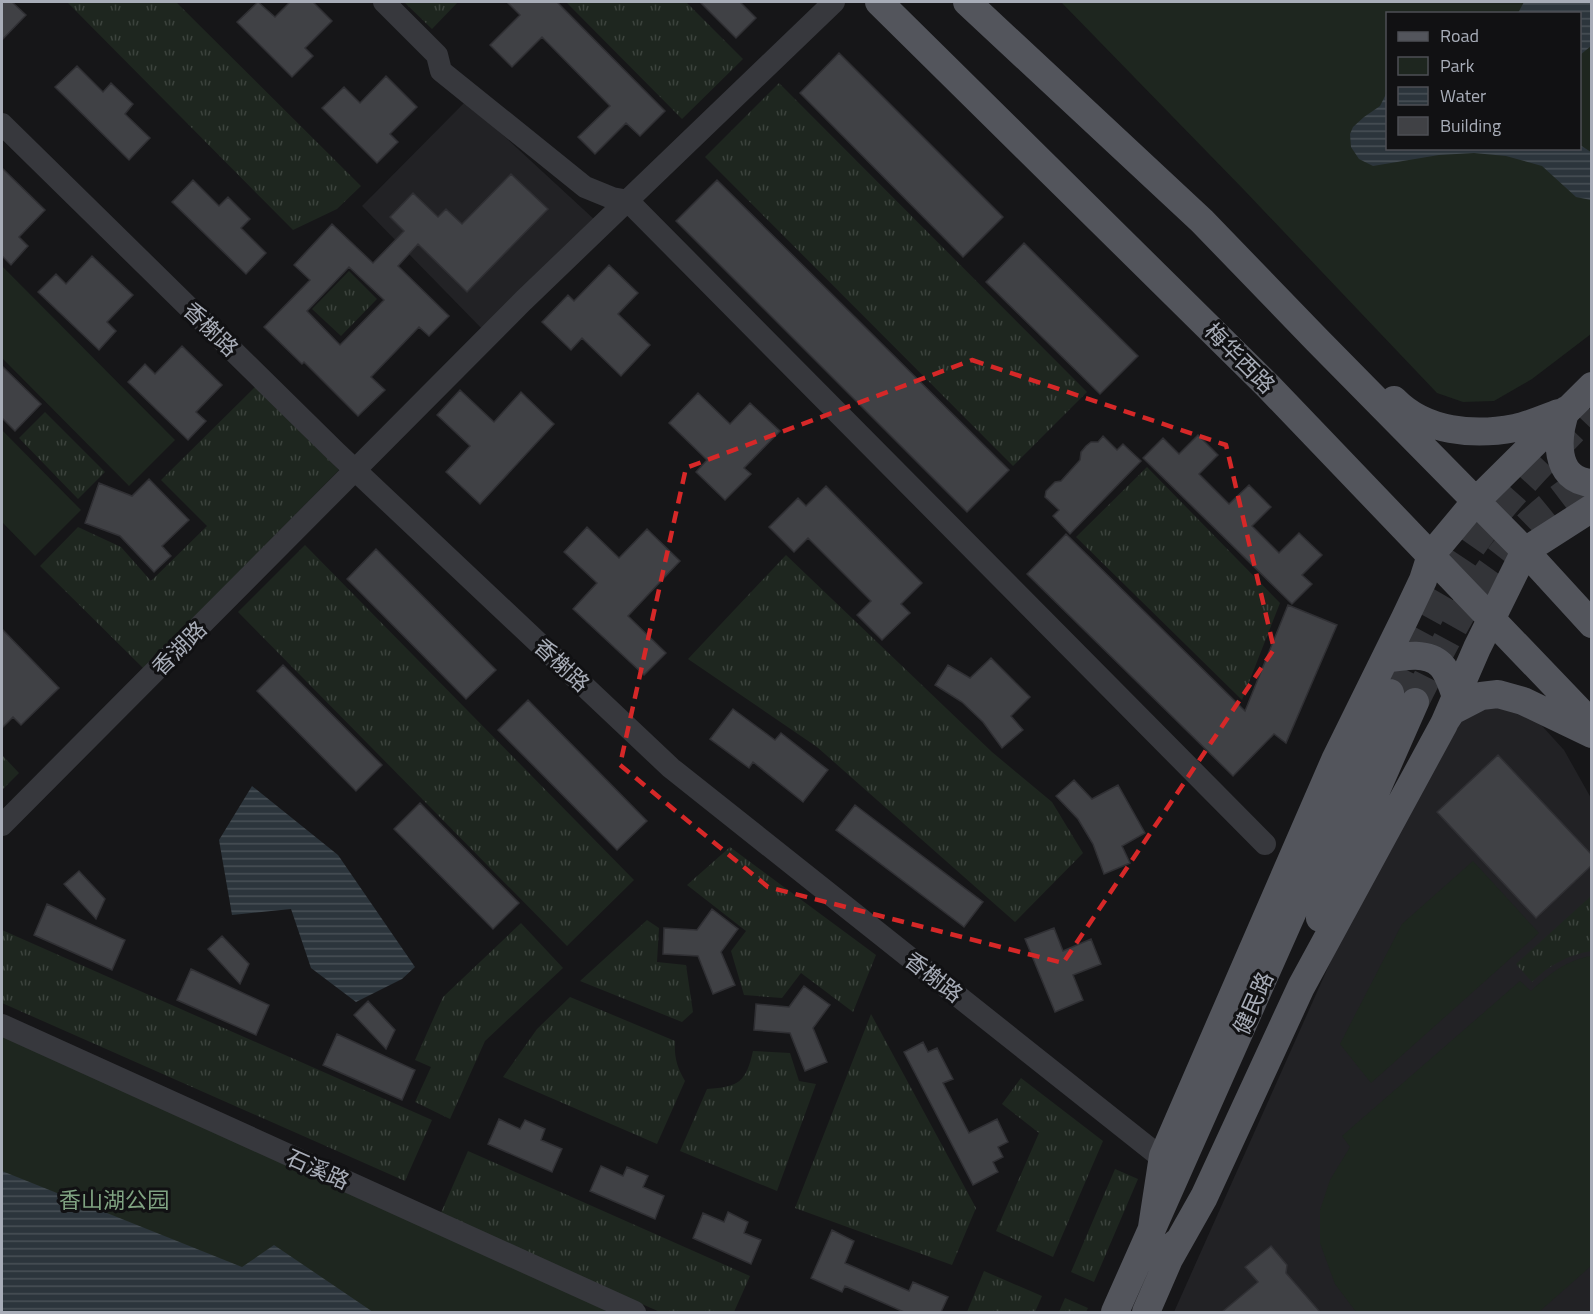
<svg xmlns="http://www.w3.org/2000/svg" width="1593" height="1314" viewBox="0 0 1593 1314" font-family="'Titillium Web','Noto Sans SC',sans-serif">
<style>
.built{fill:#222225}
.grass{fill:url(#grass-tufts)}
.green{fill:#1e261f;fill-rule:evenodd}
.water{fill:url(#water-rules)}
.building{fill:#404145;stroke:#303034;stroke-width:1.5;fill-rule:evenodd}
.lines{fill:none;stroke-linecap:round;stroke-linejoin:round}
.major-tunnel{stroke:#333438;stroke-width:28;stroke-dasharray:28 14;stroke-linecap:butt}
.minor{stroke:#37383d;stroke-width:22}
.major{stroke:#53555c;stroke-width:28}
.marked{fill:none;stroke:#d62828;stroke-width:4.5;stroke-dasharray:12 8;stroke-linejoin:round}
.labels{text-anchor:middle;stroke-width:6;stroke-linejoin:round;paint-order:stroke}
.street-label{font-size:22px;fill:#a8adb8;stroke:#111113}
.park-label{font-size:22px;fill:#7fa381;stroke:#111113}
</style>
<defs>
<pattern id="grass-tufts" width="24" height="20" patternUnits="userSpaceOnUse" patternTransform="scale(1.5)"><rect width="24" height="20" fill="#1e261f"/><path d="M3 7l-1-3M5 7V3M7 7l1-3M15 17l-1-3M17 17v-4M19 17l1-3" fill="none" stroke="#3c433d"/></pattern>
<pattern id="water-rules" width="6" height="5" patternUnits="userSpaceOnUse" patternTransform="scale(1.5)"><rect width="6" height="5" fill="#2c353c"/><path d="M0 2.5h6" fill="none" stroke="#485056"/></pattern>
</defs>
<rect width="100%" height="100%" fill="#161618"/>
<path class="built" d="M466,101L596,221L485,332L362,206Z
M1483,704L1533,716L1564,750L1591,798V1312H1174L1338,945L1458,715Z"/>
<path class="grass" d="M67,2H176L361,186L337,209L293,230Z
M404,2H458L432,29Z
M566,2H686L743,59L682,119Z
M779,83L1087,392L1013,466L705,157Z
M349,271L377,299L341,336L312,309Z
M255,387L339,470L144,669L40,566L78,527L121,547L151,581L207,526L161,480Z
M45,412L105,472L78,499L19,438Z
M1147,467L1280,603L1242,700L1076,537Z
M305,545L634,880L567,946L238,612Z
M786,555L992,752L1052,802L1083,853L1015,922L817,747L688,659Z
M2,755L19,773L2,790Z
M730,847L876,955L853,1012L801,973L782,998L744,995L731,951L746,931L687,885Z
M1591,896V951C1568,955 1549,965 1532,982L1516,964Z
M647,920L659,928L657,962L686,965L693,1012L682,1022L580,981Z
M521,923L563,968L485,1041L450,1119L415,1102L431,1067L415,1060L443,997Z
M2,930L432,1120L405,1181L2,1003Z
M570,997L675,1041C674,1057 677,1067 685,1081L657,1144L503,1077L537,1029Z
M871,1014L976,1208L952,1265L795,1208Z
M753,1051L790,1053L799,1081L816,1084L777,1191L680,1151L707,1089C739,1087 746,1082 753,1051Z
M1021,1078L1103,1141L1053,1257L996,1231L1039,1133L1002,1104Z
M468,1151L750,1276L734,1312H660L440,1215Z
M1115,1169L1138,1179L1094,1282L1071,1272Z
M984,1271L1042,1296L1035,1312H967Z
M1065,1298L1088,1308L1086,1312H1059Z"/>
<path class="green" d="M1061,2H1591V334L1532,379L1494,401L1463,402L1437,393L1245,191ZM1388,14H1580V148H1388Z
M2,266L175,440L129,486L2,358Z
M2,430L81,510L35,556L2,522Z
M1473,861L1539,933L1371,1083L1340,1044L1402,924Z
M1591,956V1266L1539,1312H1356L1335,1284L1320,1243V1210L1330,1180L1350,1147L1342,1136L1520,981L1531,991C1549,974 1567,960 1591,956Z
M2,1025L633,1312H2Z"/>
<path class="water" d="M1524,2H1591V46L1580,55V14L1518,13Z
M1387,92L1388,148H1580V145L1591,152V200L1576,197L1542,166L1506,156L1474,153L1439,155L1373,166L1359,159L1351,147L1350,134L1353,127L1364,117L1380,106Z
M252,786L338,855L415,967L402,979L356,1002L311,968L291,909L232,915L219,840Z
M2,1171L242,1267L274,1245L373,1312H2Z"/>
<path class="building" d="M2,2H12L26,15L2,40Z
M258,2L275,17L290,2H313L332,21L305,48L313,56L292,77L237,22Z
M507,2H557L665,111L640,136L626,123L595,154L578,137L610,106L542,37L512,67L490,45L520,15Z
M700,2H740L756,18L736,38Z
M839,53L1003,217L963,257L800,93Z
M77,66L103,92L111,83L133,104L125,114L150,138L129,160L55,87Z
M386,76L417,107L390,134L398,142L377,163L322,108L344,87L360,103Z
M2,168L45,210L19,237L28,246L11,265L2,256Z
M511,174L548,209L467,292L418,244L398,266L449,316L429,336L419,327L371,377L385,390L358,416L304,362L302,364L264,327L310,280L294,265L332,224L373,263L404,231L390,217L413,193L438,217L446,209L462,224ZM349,267L384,300L340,345L307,311Z
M193,180L219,206L228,197L250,219L241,228L266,253L246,274L172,202Z
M717,180L1009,470L967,512L676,221Z
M1024,243L1138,356L1100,394L986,282Z
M92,256L133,295L107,322L116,331L99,350L38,292L56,274L66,284Z
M609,265L638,293L618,314L650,345L621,376L582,338L571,350L542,322L568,295L574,301Z
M182,346L222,385L196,412L206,421L188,440L128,382L145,364L155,374Z
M2,366L41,404L15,431L2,418Z
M460,390L494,422L521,392L554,424L480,504L446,472L470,446L437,415Z
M698,393L730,424L750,403L780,431L744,468L751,474L725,500L696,472L707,460L669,423Z
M1198,435L1218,455L1199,474L1229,504L1249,485L1271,507L1252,526L1279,553L1299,533L1322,555L1302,575L1312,584L1292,604L1143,458L1163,438L1179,454Z
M1103,436L1117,450L1123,444L1141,461L1070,534L1053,516L1059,510L1045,497L1046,491L1055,482L1061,481L1080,460L1081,452L1086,446L1091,442H1098Z
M149,479L189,520L162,546L171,556L154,572L120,536L85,523L99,483L132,496Z
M826,486L922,583L901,604L910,613L882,640L857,615L871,601L808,538L794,552L769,527L798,498L806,506Z
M587,527L619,558L647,529L680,561L628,616L666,653L644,675L573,609L597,583L564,552Z
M1066,534L1245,711L1288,605L1337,625L1286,743L1274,734L1233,776L1027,574Z
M376,549L496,670L466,699L347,579Z
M2,629L59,688L21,725L13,717L2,728Z
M991,658L1030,697L1011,716L1023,730L1002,748L983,722L962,702L935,685L948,665L970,678Z
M283,665L382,765L356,791L257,691Z
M528,700L647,821L617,850L498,730Z
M733,709L775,740L781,733L828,770L803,802L753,762L749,768L710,739Z
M1498,755L1592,855V865L1536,918L1437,812Z
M1074,780L1092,799L1118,785L1145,833L1122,846L1130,863L1104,874L1093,844L1078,819L1056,796Z
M420,803L519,903L493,929L394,829Z
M855,805L983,902L964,927L836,830Z
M79,871L105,899L96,919L64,884Z
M47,904L125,940L112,970L34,935Z
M712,909L738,929L721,952L735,985L713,994L698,956L663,954L664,928L697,930Z
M1054,928L1063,951L1091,939L1101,964L1073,975L1083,1000L1055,1012L1025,939Z
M222,936L249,964L240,984L208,949Z
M191,969L269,1005L256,1035L177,1000Z
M804,986L830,1005L813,1028L827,1062L805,1071L790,1033L754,1030L756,1004L789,1007Z
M368,1001L395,1030L386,1049L354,1015Z
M337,1034L415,1070L402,1100L323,1065Z
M923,1042L928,1052L937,1048L953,1079L943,1083L969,1133L997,1119L1008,1142L998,1147L1003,1157L993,1162L998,1172L973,1185L904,1052Z
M499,1119L520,1129L525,1120L545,1129L541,1140L562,1149L552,1172L488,1144Z
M601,1166L623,1176L627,1167L648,1176L643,1187L664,1196L655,1219L590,1191Z
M728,1212L748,1222L744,1233L761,1240L751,1264L693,1238L703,1213L724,1222Z
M832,1230L854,1241L845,1263L909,1291L913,1282L948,1297L941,1312H904L845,1286L842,1292L811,1278Z
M1271,1246L1287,1265L1286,1273L1320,1312H1222L1258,1282L1245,1267Z"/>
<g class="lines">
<path class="major-tunnel" d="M1390,693C1418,637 1446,580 1484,530C1516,488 1555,450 1592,411
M1415,702C1442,648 1469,593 1507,547C1531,518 1561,495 1592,475"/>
<path class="minor" d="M384,2L437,55L441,71L585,187L612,198L628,201L1265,844
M2,124L336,452L671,768L1163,1159
M2,825L523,301L834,2
M2,1025L635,1312"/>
<path class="major" d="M879,2L1268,386L1592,724
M967,2L1202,221L1317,340L1525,551L1592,624
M1394,400C1425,432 1474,436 1515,428C1530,425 1545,418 1559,413
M1566,410C1557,436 1552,480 1592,483
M1385,659C1403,656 1427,651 1441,665C1449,673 1452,687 1456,696
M1446,720L1452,711L1481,696L1498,694L1523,701L1592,734
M1320,918L1415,702
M1151,1234L1163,1156L1335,760L1405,618L1423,580L1431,555L1476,501L1592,386
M1169,1259L1204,1197L1301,987L1444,724L1477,648L1525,551L1592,508
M1115,1312L1390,693
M1146,1312L1176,1243"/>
</g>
<path class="marked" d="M972,360L1226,445L1274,649L1063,963L768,887L620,765L686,468Z"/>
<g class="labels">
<g class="street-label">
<text transform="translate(211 329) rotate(44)" y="8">香榭路</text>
<text transform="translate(1240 358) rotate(45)" y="8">梅华西路</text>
<text transform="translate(179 648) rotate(-45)" y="8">香湖路</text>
<text transform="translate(562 665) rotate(43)" y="8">香榭路</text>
<text transform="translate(934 977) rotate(38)" y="8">香榭路</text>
<text transform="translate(1253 1003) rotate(-66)" y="8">健民路</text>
<text transform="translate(318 1169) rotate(24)" y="8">石溪路</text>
</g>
<g class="park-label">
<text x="114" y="1208">香山湖公园</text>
</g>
</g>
<rect width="1593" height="1314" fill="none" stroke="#a8adb8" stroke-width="6"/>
<rect x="1386" y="12" width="195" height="138" fill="#111113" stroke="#4d4f55" stroke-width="1.5"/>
<rect x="1398" y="32" width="30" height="9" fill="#53555c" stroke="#4d4f55" stroke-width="1.5"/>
<text x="1440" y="42" font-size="18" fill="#a8adb8">Road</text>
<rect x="1398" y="57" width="30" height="18" fill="#1e261f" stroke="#4d4f55" stroke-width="1.5"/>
<text x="1440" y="72" font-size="18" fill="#a8adb8">Park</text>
<rect x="1398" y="87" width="30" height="18" fill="url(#water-rules)" stroke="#4d4f55" stroke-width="1.5"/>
<text x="1440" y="102" font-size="18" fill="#a8adb8">Water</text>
<rect x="1398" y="117" width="30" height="18" fill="#404145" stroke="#4d4f55" stroke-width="1.5"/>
<text x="1440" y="132" font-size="18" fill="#a8adb8">Building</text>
</svg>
